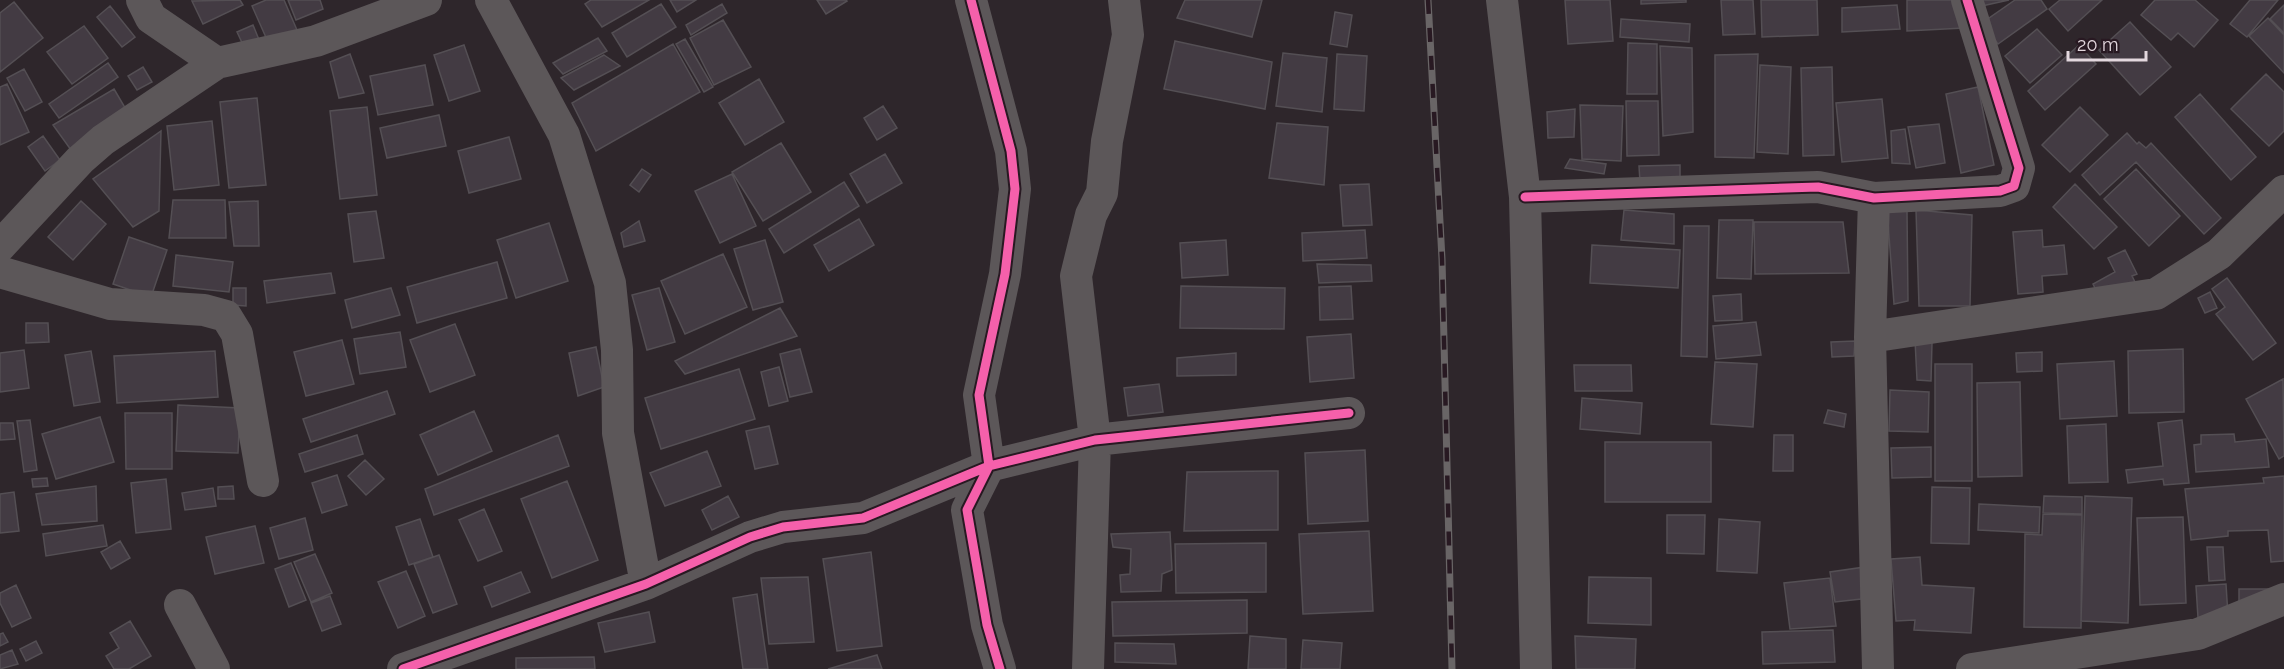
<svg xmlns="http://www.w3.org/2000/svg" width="2284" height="669" viewBox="0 0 2284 669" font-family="Raleway,sans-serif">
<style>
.building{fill:#433b43;stroke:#544f54;stroke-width:1.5}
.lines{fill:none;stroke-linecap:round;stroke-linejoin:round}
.minor{stroke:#5c5759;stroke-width:32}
.rail-casing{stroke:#696566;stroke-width:7}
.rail{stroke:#281922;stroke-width:4.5;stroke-dasharray:14;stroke-linecap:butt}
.cycleway-casing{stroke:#281922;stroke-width:13}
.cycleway{stroke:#f560ab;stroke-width:9}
</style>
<rect width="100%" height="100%" fill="#2e262b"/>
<path class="building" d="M240,0L243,5L203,24L192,1Z
M266,0H284L297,30L268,42L252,6Z
M288,0H320L323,9L296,20Z
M591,0H649L602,27L585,4Z
M670,0H696L677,12Z
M817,0H846L847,1L826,14Z
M1185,0H1262L1252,37L1177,18Z
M1565,0H1610L1613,41L1568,44Z
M1641,0H1686V2L1641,4Z
M1721,0H1753L1755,34L1723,35Z
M1761,0H1817L1818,35L1762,37Z
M1907,0H1963L1964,28L1907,31Z
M1976,0H2009L1977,7Z
M2015,0H2041L2047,9L1998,44L1982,23Z
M2060,0H2102L2068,31L2049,9Z
M2155,0H2195L2218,20L2194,47L2178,33L2171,40L2141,15Z
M2250,0H2278L2247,37L2230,24Z
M14,2L43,38L0,72V13Z
M661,4L676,27L627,57L612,33Z
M722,4L727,13L691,35L686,25Z
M1897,5L1900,29L1842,32V8Z
M2284,5V33L2270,19Z
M110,6L135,37L122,47L97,17Z
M1335,12L1352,15L1347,47L1330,44Z
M2268,18L2284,35V73L2249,36Z
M1621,19L1690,24L1689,42L1620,37Z
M723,20L751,67L714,85L690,38Z
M2130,22L2171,67L2140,95L2099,50Z
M253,25L260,42L245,49L237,32Z
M84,26L108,58L72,84L47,52Z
M2037,29L2062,55L2030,83L2005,56Z
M598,38L607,51L563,74L553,63Z
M685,39L713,87L704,92L676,44Z
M1175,41L1272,62L1265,109L1164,89Z
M1628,43L1657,44V94H1627Z
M673,44L700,92L596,151L572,103Z
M464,45L480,91L449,101L434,55Z
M2079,45L2096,64L2045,110L2028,91Z
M1660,46L1692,48L1693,132L1663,136Z
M1283,53L1327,58L1322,112L1276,106Z
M350,54L364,93L339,98L330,62Z
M1337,54L1367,56L1364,111L1334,109Z
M1758,54L1754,158L1715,157V55Z
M604,55L620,66L574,90L561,78Z
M108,63L118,77L59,118L49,104Z
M425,65L433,105L378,115L370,76Z
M1760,65L1791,67L1788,154L1757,152Z
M143,67L152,82L137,90L128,76Z
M1832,67L1834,155L1803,156L1801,68Z
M24,69L42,102L25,111L7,78Z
M2266,74L2284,92V131L2269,146L2231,109Z
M759,79L784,122L745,145L719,103Z
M7,84L29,132L0,145V87Z
M1978,87L1994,165L1961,173L1946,94Z
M114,89L127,111L71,150L53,125Z
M2200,94L2256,157L2231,180L2175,117Z
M257,98L266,185L229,188L220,102Z
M1882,99L1888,158L1842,162L1836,103Z
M1626,101H1658L1659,155L1627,156Z
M1580,105L1623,106L1621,161L1582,159Z
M883,106L897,128L877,140L864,118Z
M367,107L377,195L340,199L330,111Z
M2080,107L2108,135L2070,172L2042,145Z
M1575,109L1574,137L1548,138L1547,112Z
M439,115L446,146L387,158L380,128Z
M212,121L219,185L174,190L167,126Z
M1277,123L1328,127L1324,185L1269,178Z
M1939,124L1945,163L1916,168L1908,127Z
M1905,129L1910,164L1892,163L1891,131Z
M161,131L159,211L133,227L93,179Z
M2127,133L2137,144L2139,142L2146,148L2151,143L2221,218L2204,234L2136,162L2100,195L2082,175Z
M43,136L60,160L45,171L28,147Z
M509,137L521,179L469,193L458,151Z
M781,143L811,192L763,221L732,172Z
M885,154L902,183L867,203L850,174Z
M1570,159L1606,164L1604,174L1565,168Z
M1680,165V182H1640L1639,166Z
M642,169L651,175L639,192L630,185Z
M2136,169L2180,216L2149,246L2104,199Z
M732,174L756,226L720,243L695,191Z
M844,182L859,206L784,253L769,229Z
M1369,184L1372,225L1343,226L1340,185Z
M2075,184L2117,227L2094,249L2053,207Z
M173,200H225L226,238H169Z
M81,201L106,224L73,260L48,237Z
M258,201L259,246H234L229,202Z
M1887,208L1907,211L1908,301L1894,304Z
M1624,210L1674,214V244L1621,240Z
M1916,210L1972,215L1970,306H1919Z
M376,211L384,258L354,262L348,214Z
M859,219L874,245L829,271L814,245Z
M1719,220H1753L1751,279L1717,278Z
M639,221L645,241L624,247L621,233Z
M1754,222H1843L1849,273L1755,274Z
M549,223L568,281L516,298L497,240Z
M1684,226H1709L1707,357L1681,356Z
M1365,230L1367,258L1303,261L1302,233Z
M2042,230L2043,247L2064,245L2067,274L2042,276L2043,292L2018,294L2013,232Z
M129,237L167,250L151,297L113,284Z
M765,240L783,302L753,310L734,249Z
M1226,240L1228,275L1182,278L1180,243Z
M1592,245L1680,250L1678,288L1590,283Z
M2125,250L2137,274L2132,276L2135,282L2101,300L2093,284L2115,272L2108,258Z
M723,254L747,307L685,334L661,281Z
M176,255L233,262L229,292L173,286Z
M497,262L507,298L417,323L407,287Z
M1317,264L1371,265L1372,281L1319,283Z
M331,273L335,293L267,303L264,281Z
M2227,278L2276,343L2253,360L2216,314L2225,307L2212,289Z
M1181,286L1285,288L1284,329L1180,328Z
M1351,286L1353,319L1320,320L1319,287Z
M233,288H246V306L233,305Z
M391,288L400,315L352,328L345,300Z
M659,288L675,342L647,350L632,295Z
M2210,292L2217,308L2205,313L2198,298Z
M1741,294L1742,320L1715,321L1713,296Z
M780,308L797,336L685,374L675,361Z
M1756,322L1761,355L1716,359L1713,326Z
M26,323H48L49,342L26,343Z
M455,324L475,375L430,392L410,340Z
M400,332L406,367L360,374L354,339Z
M1351,334L1354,378L1310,382L1307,337Z
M342,340L354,384L306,396L294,352Z
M1915,340L1932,343L1931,381L1917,380Z
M1855,341L1854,356L1832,357L1831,342Z
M596,347L604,387L578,396L569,353Z
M800,349L812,392L790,397L780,354Z
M2183,349L2184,412L2129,413L2128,351Z
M24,350L29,388L0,392V353Z
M91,351L100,402L74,406L65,355Z
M215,351L218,397L117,403L114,356Z
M2042,352V371L2017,372L2016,353Z
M1236,353V375L1177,376V358Z
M2114,361L2117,416L2060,419L2057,364Z
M1715,362L1757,364L1753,427L1711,424Z
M1935,364H1972V481H1935Z
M1574,365H1631L1632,391H1575Z
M779,367L788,401L769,406L761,372Z
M739,369L755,419L661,449L645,398Z
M2283,379L2284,456L2279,459L2246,399Z
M2020,382L2022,476L1978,477L1977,383Z
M1159,384L1163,412L1128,416L1124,388Z
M1890,390L1929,392L1928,432L1889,431Z
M387,391L395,414L311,442L303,419Z
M1582,398L1642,403L1640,434L1580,429Z
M178,405L240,408L238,453L176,451Z
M1828,410L1846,414L1844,427L1824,423Z
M474,411L492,451L438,475L420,435Z
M125,413H172V469H126Z
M100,417L114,462L56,479L42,434Z
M30,420L37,470L24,472L17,421Z
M2182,420L2189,483L2164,485L2163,479L2128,483L2126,470L2163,466L2158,423Z
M0,423H13L15,439L0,440Z
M2106,424L2108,482L2069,483L2067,426Z
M769,426L778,464L755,469L746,431Z
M2234,434L2235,442L2266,439L2269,467L2196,472L2194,445L2201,444V435Z
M357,435L363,454L305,472L299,454Z
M558,435L569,466L434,515L425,489Z
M1774,435H1793V471H1773Z
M1605,442H1711V502H1605Z
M1931,447V477L1892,478L1891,448Z
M1365,450L1368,521L1308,524L1305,453Z
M707,451L721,486L665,506L650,473Z
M365,460L384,479L366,495L348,476Z
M1278,471V530L1184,531L1187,472Z
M337,475L347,505L322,513L312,483Z
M2284,476V561L2271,562L2268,530L2228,531V536L2191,540L2185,489L2264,483L2263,478Z
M47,478L48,486L33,487L32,479Z
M166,479L171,529L136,533L131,483Z
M567,481L598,560L552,578L521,499Z
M96,486L97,521L42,525L36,494Z
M233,486L234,499H218V487Z
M1932,487L1970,488L1969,544L1931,543Z
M213,488L216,506L185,510L182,493Z
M14,492L19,531L0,533V494Z
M728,496L739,517L712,530L702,510Z
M2044,496L2082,497V514L2043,513Z
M2085,496L2132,498L2128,623L2081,621Z
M1979,504L2040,507L2039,533L1978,530Z
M484,509L502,551L478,561L459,520Z
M2043,514L2082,515L2081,628L2024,627L2025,534L2042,535Z
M1667,515H1705L1704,554L1667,553Z
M2183,517L2186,603L2140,605L2137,518Z
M305,518L313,550L279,559L270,528Z
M420,519L433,557L409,565L396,527Z
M1719,519L1760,522L1757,573L1717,571Z
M103,525L107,546L46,556L43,534Z
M255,526L264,563L215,574L206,537Z
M1369,531L1373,611L1303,614L1299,534Z
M1170,532L1172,570L1162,574L1161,591L1121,592L1120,575L1130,574L1131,549L1113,547L1111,534Z
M120,541L130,558L111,569L101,552Z
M1266,543V592L1176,593L1175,544Z
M2207,547H2223L2225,580L2209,581Z
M871,552L882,646L837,651L823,559Z
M315,554L332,593L311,602L294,562Z
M439,555L457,604L433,613L414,564Z
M1920,557L1922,585L1974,588L1971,633L1914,630L1915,620L1896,621L1891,559Z
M291,563L306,600L289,607L275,569Z
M1865,567L1861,599L1835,602L1830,572Z
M406,571L425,616L398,628L378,582Z
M521,572L530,592L492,607L484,587Z
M808,577L814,642L769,644L761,578Z
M1589,577L1651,578V625L1588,623Z
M1830,578L1836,626L1790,629L1784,583Z
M2226,584L2228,616L2198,618L2196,586Z
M16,585L31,618L12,627L0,603V593Z
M2239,589H2271L2239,602Z
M757,594L768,669H743L733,598Z
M330,596L341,624L322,631L311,603Z
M1247,600V633L1113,636L1112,602Z
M649,612L655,642L605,652L598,623Z
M130,621L151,656L129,669H114L106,656L119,648L110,633Z
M1833,630L1835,662L1763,664L1762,632Z
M3,633L8,642L0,646V634Z
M1250,636L1286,639V669H1248Z
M1575,636L1636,639L1635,669H1576Z
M1303,640L1342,643L1340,669H1301Z
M36,641L42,653L26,661L20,649Z
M1115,643L1174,644L1176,664L1115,662Z
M12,650L18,664L0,669V655Z
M877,655L882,669H828Z
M594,657L595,669H516V658Z"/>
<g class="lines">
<path class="minor" d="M142,0L151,18L217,63
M491,0L564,135L610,283L617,350L618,433L646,584
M971,0L1011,151L1015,189L1005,274L979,395L989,466L967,510L987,625L1000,669
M1502,0L1525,197L1536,669
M1525,197L1818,187L1874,198L2000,191L2014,186L2019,168L1967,0
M1874,198L1870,337L1878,669
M0,246L80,160L103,140L217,63L316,41L426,0
M0,272L110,304L204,310L226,316L237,334L263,481
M1870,337L2156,294L2219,254L2284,191
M180,605L214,669
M403,669L646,584L750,537L783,527L863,518L989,466L1095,440L1349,413
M1088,669L1095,440L1076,276L1091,215L1102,193L1107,141L1128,35L1124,0
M1972,669L2198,634L2284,599"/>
<defs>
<path id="rail" d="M1428,0L1442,259L1452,669"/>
</defs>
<use href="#rail" class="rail-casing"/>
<use href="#rail" class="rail"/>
<defs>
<path id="cycleway" d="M971,0L1011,151L1015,189L1005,274L979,395L989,466L967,510L987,625L1000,669
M1525,197L1818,187L1874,198L2000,191L2014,186L2019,168L1967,0
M403,669L646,584L750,537L783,527L863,518L989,466L1095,440L1349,413"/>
</defs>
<use href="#cycleway" class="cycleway-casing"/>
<use href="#cycleway" class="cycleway"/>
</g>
<path d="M2068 51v9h78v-9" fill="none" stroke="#e3d8de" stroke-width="3"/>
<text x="2077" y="51" font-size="18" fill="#e3d8de" stroke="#281922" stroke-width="4.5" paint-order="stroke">20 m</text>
</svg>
